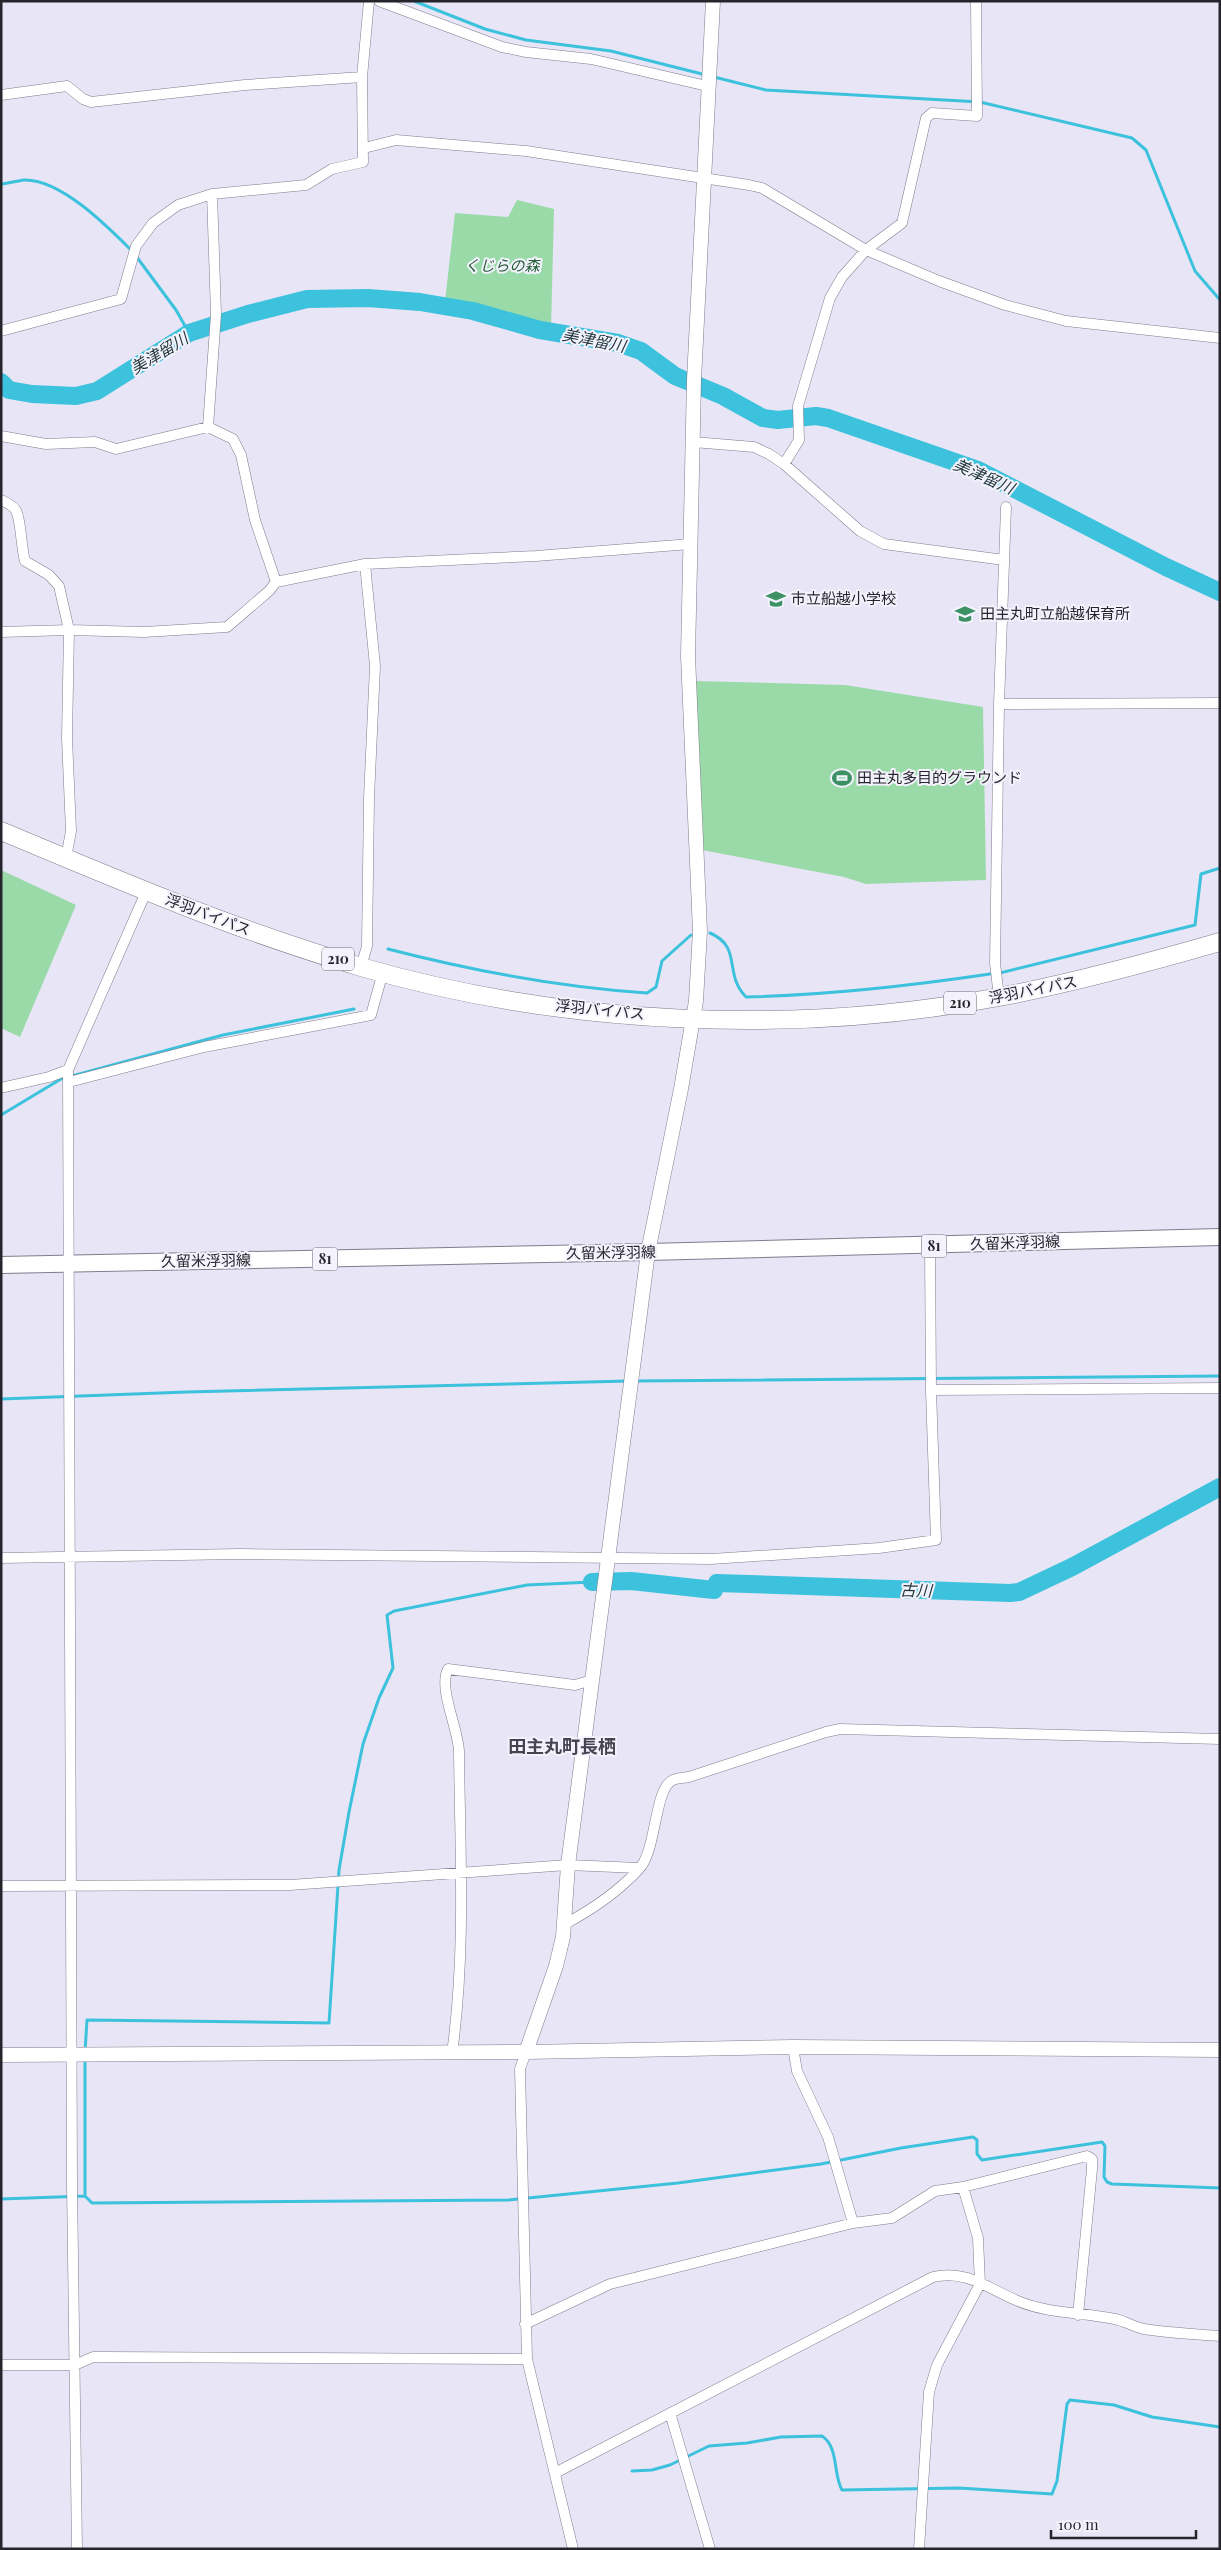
<svg xmlns="http://www.w3.org/2000/svg" width="1221" height="2550" viewBox="0 0 1221 2550" font-family="'Playfair Display','Noto Sans JP',serif">
<style>
.green{fill:#9adaa8}
.lines{fill:none;stroke-linecap:round;stroke-linejoin:round}
.stream{stroke:#3cc2dc;stroke-width:3}
.river{stroke:#3cc2dc;stroke-width:18}
.minor-casing{stroke:#7f7d8c;stroke-width:11}
.tertiary-casing{stroke:#7f7d8c;stroke-width:15}
.primary-casing{stroke:#7f7d8c;stroke-width:18}
.trunk-casing{stroke:#7f7d8c;stroke-width:19}
.minor{stroke:#fff;stroke-width:10}
.tertiary{stroke:#fff;stroke-width:14}
.primary{stroke:#fff;stroke-width:16}
.trunk{stroke:#fff;stroke-width:18}
.labels{text-anchor:middle;stroke-width:4;stroke-linejoin:round;paint-order:stroke}
.shield{fill:#f4f3fd;stroke:#64636b;stroke-width:1}
.shield-label{font-size:14px;font-weight:bold;fill:#26252c}
.park-label{font-size:15px;font-style:italic;fill:#225a33;stroke:#f4f3fd}
.poi-label{font-size:15px;fill:#26252c;stroke:#f4f3fd;text-anchor:start}
.street-label{font-size:15px;fill:#26252c;stroke:#f4f3fd}
.water-label{font-size:16px;font-style:italic;fill:#1f353a;stroke:#f4f3fd}
.quarter-label{font-size:18px;font-weight:bold;fill:#464451;stroke:#f4f3fd}
</style>
<rect width="100%" height="100%" fill="#e7e5f6"/>
<path class="green" d="M517,200L554,209L551,329L445,301L455,213L508,217Z
M696,681L845,685L983,707L986,880L866,884L844,877L702,850Z
M1,870L76,905L20,1037L1,1028Z"/>
<g class="lines">
<path class="stream" d="M414,1L485,29L526,40L611,51L706,75
M714,77L766,90L980,102L1132,138L1146,150L1195,271L1220,300
M1,184C9,183 17,181 24,180C61,179 108,227 132,251
M136,256L176,310L189,333
M710,933C743,947 723,974 746,997C828,995 909,986 990,974
M388,949C473,971 559,987 647,993L656,987L662,961L691,935
M1000,973L1195,925L1201,874L1220,868
M1,1115L61,1079L223,1035L354,1009
M634,1381L1220,1376
M1,1399L187,1392L628,1381
M85,2052L87,2020L329,2023L339,1870L349,1812L363,1744L379,1698L393,1668L387,1615L394,1611L527,1585L592,1582
M85,2058V2196L92,2203L508,2200L678,2183L821,2164L901,2148L973,2137L977,2140V2154L982,2160L1102,2142L1105,2146L1104,2177L1107,2182L1112,2184L1220,2188
M1,2199L85,2196
M632,2471L652,2470L670,2465L709,2446L747,2443L781,2437L822,2436C839,2447 833,2475 842,2490L959,2488L1052,2494L1057,2481L1067,2404L1070,2400L1114,2405L1152,2417L1220,2427"/>
<path class="river" d="M1,382L9,390L32,394L76,396L97,391L189,333L248,314L307,299L368,298L420,302L473,311L540,330L618,343L641,351L675,376L723,396L763,418L778,420L816,416L828,418L978,470L1166,567L1220,592
M592,1582L631,1581L714,1590L717,1583L1010,1593L1019,1592L1072,1567L1220,1487"/>
<defs>
<path id="minor" d="M379,1L502,47L526,52L591,59L707,86
M1,95L67,86L83,99L91,102L245,85L362,77
M364,148L396,140L526,151L749,185L762,188L866,250L939,281L1005,305L1066,321L1220,338
M1,331L121,299L136,246L153,223L178,205L212,194L306,185L332,169L363,162L362,77L369,1
M208,427L216,314L212,194
M1,436L46,444L95,442L116,449L208,427L233,439L241,455L255,520L276,582
M693,442L754,447L769,454L784,464L860,531L884,544L1004,560
M784,464L799,440L798,406L830,298L842,277L866,250L902,223L926,118L932,113L977,116L976,1
M1,500C5,502 12,505 15,509C21,517 21,548 25,561L49,575L59,586L69,630L67,738L71,831L66,858
M1,632L69,630L144,632L227,627L269,591L276,582L365,564L536,556L691,544
M999,704L1220,703
M361,967L367,946L369,798L375,666L365,564
M999,997L995,963L999,704L1006,507
M69,1082L204,1047L371,1015L383,972
M1,1088L49,1077L68,1070
M931,1390L1220,1388
M1,1558L240,1554L711,1559L879,1548L936,1540L931,1390L930,1246
M1,1886L290,1885L568,1865L639,1868
M565,1924C593,1909 618,1892 639,1869C657,1850 654,1788 673,1780C677,1778 684,1778 689,1777L826,1732L840,1729L1220,1739
M793,2047L797,2071L828,2137L853,2223
M526,2052L520,2069L527,2359L573,2549
M452,2053C466,1953 460,1851 459,1751C458,1728 438,1688 448,1669L575,1685L592,1680
M525,2324L610,2284L853,2223L892,2218L935,2191L963,2187L1087,2156L1092,2159V2169L1078,2315
M1,2365H75L93,2357H104L527,2359
M670,2413L710,2549
M555,2473L933,2277C966,2269 989,2289 1018,2301C1049,2314 1082,2312 1115,2319C1125,2321 1134,2327 1144,2329C1169,2333 1194,2334 1220,2336
M77,2549L72,2184L68,1070L146,892
M919,2549L929,2392L937,2365L980,2284L978,2238L963,2187"/>
<path id="tertiary" d="M526,2052L556,1966L563,1937L568,1865L648,1252L681,1089L696,1001L700,931L688,656L694,380L713,1
M1,2055L526,2052L793,2047L1220,2050"/>
<path id="primary" d="M1,1265L648,1252L1220,1237"/>
<path id="trunk" d="M1,831C120,881 238,931 361,967C563,1025 793,1036 999,997C1074,983 1147,963 1220,942"/>
</defs>
<use href="#minor" class="minor-casing"/>
<use href="#tertiary" class="tertiary-casing"/>
<use href="#primary" class="primary-casing"/>
<use href="#trunk" class="trunk-casing"/>
<use href="#minor" class="minor"/>
<use href="#tertiary" class="tertiary"/>
<use href="#primary" class="primary"/>
<use href="#trunk" class="trunk"/>
</g>
<defs>
<symbol id="school-bare" viewBox="-9 -9 18 18"><path d="M0-5L7-2L0 1L-7-2ZM-4 1L0 2.5L4 1V4Q0 6-4 4Z" fill="#3c9165" stroke="#f4f3fd" stroke-width="2.5" paint-order="stroke"/></symbol>
<symbol id="stadium-bare" viewBox="-9 -9 18 18"><path d="M0-5a6.5 5 0 1 0 0 10a6.5 5 0 1 0 0-10ZM-3.5-1.8h7v3.6h-7Z" fill="#3c9165" stroke="#f4f3fd" stroke-width="2.5" paint-order="stroke"/></symbol>
</defs>
<g fill-rule="evenodd">
<use href="#school-bare" x="762" y="585" width="28" height="28"/>
<use href="#school-bare" x="951" y="600" width="28" height="28"/>
<use href="#stadium-bare" x="828" y="764" width="28" height="28"/>
</g>
<g class="labels">
<g class="shield">
<rect x="322" y="947.5" width="32" height="23" rx="4"/>
<rect x="944" y="991.5" width="32" height="23" rx="4"/>
<rect x="921.5" y="1234.5" width="25" height="23" rx="4"/>
<rect x="312.5" y="1247.5" width="25" height="23" rx="4"/>
</g>
<g class="shield-label">
<text x="338" y="964">210</text>
<text x="960" y="1008">210</text>
<text x="934" y="1251">81</text>
<text x="325" y="1264">81</text>
</g>
<g class="park-label">
<text x="502" y="271">くじらの森</text>
</g>
<g class="poi-label">
<text x="791" y="604">市立船越小学校</text>
<text x="980" y="619">田主丸町立船越保育所</text>
<text x="857" y="783">田主丸多目的グラウンド</text>
</g>
<g class="street-label">
<text transform="translate(208 915) rotate(21)" y="5">浮羽バイパス</text>
<text transform="translate(1033 990) rotate(-11)" y="5">浮羽バイパス</text>
<text transform="translate(600 1010) rotate(6)" y="5">浮羽バイパス</text>
<text transform="translate(1015 1243) rotate(-2)" y="5">久留米浮羽線</text>
<text transform="translate(611 1253) rotate(-1)" y="5">久留米浮羽線</text>
<text transform="translate(206 1261) rotate(-1)" y="5">久留米浮羽線</text>
</g>
<g class="water-label">
<text transform="translate(594 340) rotate(11)" y="6">美津留川</text>
<text transform="translate(159 353) rotate(-31)" y="6">美津留川</text>
<text transform="translate(984 476) rotate(24)" y="6">美津留川</text>
<text transform="translate(916 1590) rotate(2)" y="6">古川</text>
</g>
<g class="quarter-label">
<text x="562" y="1753">田主丸町長栖</text>
</g>
</g>
<rect width="1221" height="2550" fill="none" stroke="#26252c" stroke-width="5"/>
<path d="M1051 2530v8h145v-8" fill="none" stroke="#26252c" stroke-width="2.5"/>
<text x="1058" y="2530" font-size="15" fill="#26252c" stroke="#f4f3fd" stroke-width="4" paint-order="stroke">100 m</text>
</svg>
